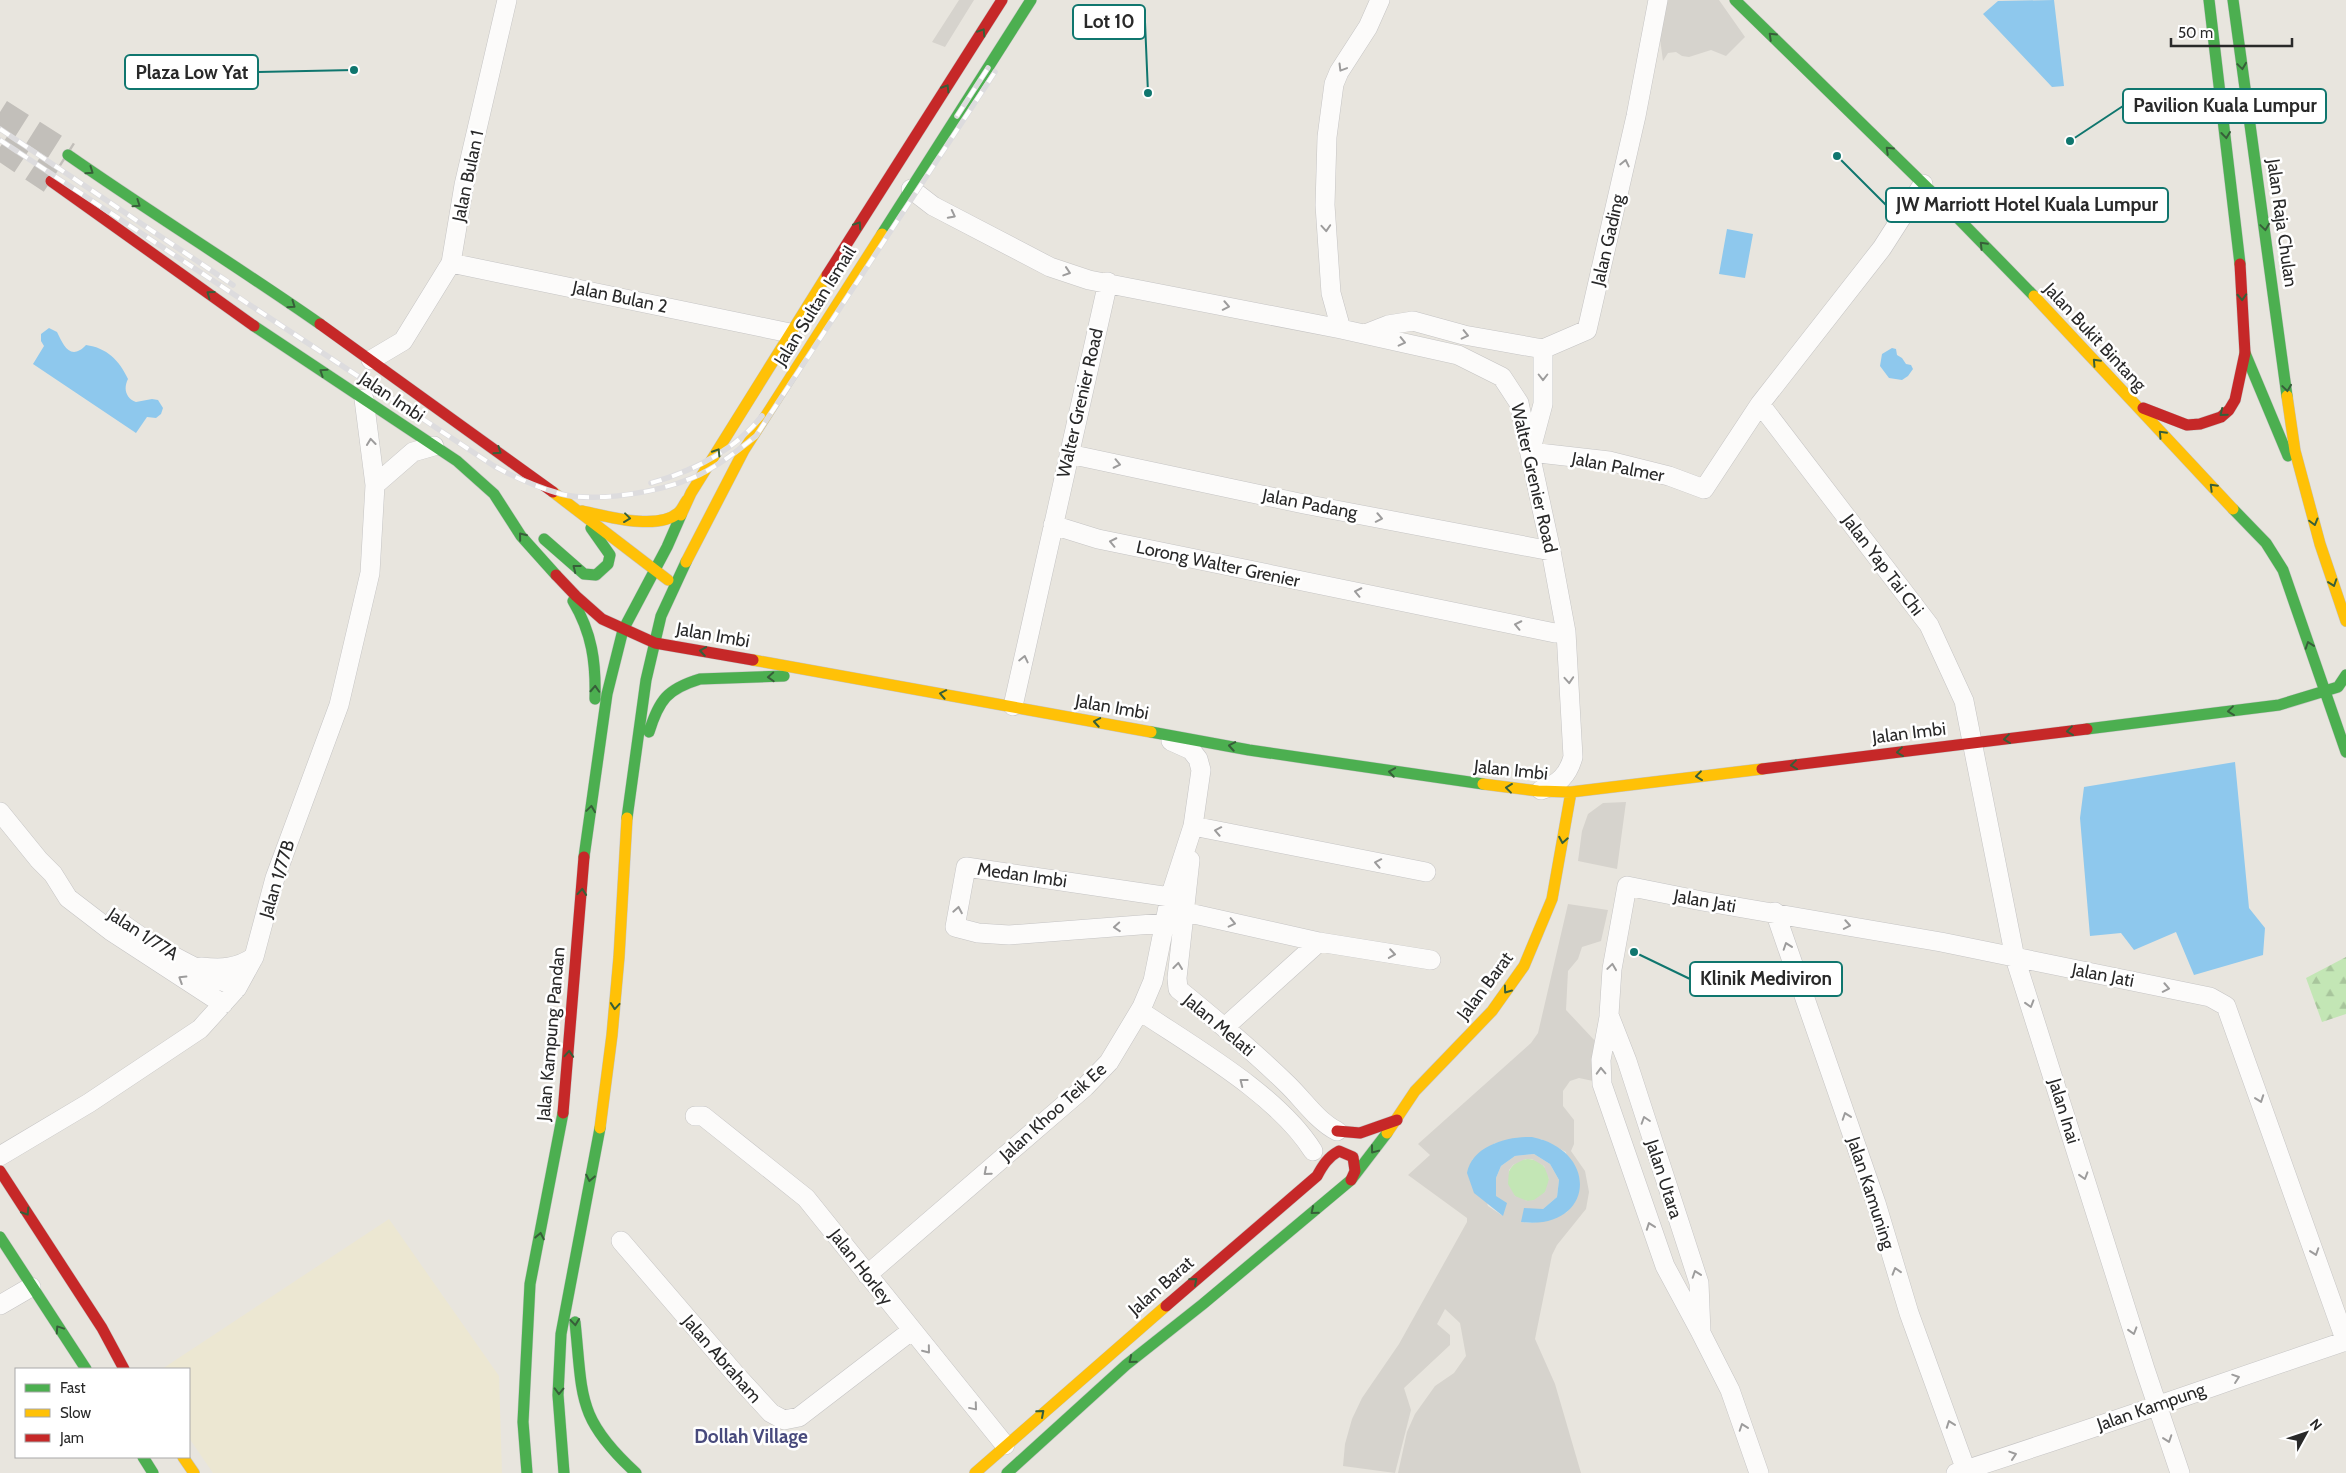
<svg xmlns="http://www.w3.org/2000/svg" width="2346" height="1473" viewBox="0 0 2346 1473" font-family="Cabin,sans-serif">
<style>
.education{fill:#ece7d2}
.grass{fill:#c3e6b5}
.forest{fill:url(#forest-firs)}
.plaza{fill:#d6d3cd;fill-rule:evenodd}
.water{fill:#8ec8ed}
.lines{fill:none;stroke-linecap:round;stroke-linejoin:round}
.secondary-tunnel{stroke:#c2bfba;stroke-width:26;stroke-dasharray:26 13;stroke-linecap:butt}
.street-casing{stroke:#c5c4c4;stroke-width:20}
.fast-casing{stroke:#c5c4c4;stroke-width:12}
.slow-casing{stroke:#c5c4c4;stroke-width:12}
.jam-casing{stroke:#c5c4c4;stroke-width:12}
.street{stroke:#fcfbfa;stroke-width:19}
.fast{stroke:#4caf50;stroke-width:11}
.slow{stroke:#ffc107;stroke-width:11}
.jam{stroke:#c62828;stroke-width:11}
.rail-casing{stroke:#dddcde;stroke-width:5.5}
.rail{stroke:#fff;stroke-width:4;stroke-dasharray:11;stroke-linecap:butt}
.oneway{stroke:#375f39}
.oneway2{stroke:#9d9c9c}
.labels{text-anchor:middle;stroke-width:5;stroke-linejoin:round;paint-order:stroke}
.street-label{font-size:18px;fill:#292929;stroke:#fff}
.neighbourhood-label{font-size:19px;font-weight:bold;fill:#484a7c;stroke:#fff}
.leader{fill:none;stroke:#0f766e;stroke-width:2}
.callout-dot{fill:#0f766e;stroke:#fff;stroke-width:2}
.callout{fill:#fff;stroke:#0f766e;stroke-width:2}
.callout-label{font-size:19px;text-anchor:middle;font-weight:bold;fill:#292929}
</style>
<defs>
<pattern id="forest-firs" width="22" height="20" patternUnits="userSpaceOnUse" patternTransform="scale(1.25)"><rect width="22" height="20" fill="#c3e6b5"/><path d="M5 1l3.5 6h-7zM16 11l3.5 6h-7z" fill="#a8c59c"/></pattern>
</defs>
<rect width="100%" height="100%" fill="#e8e5de"/>
<path class="education" d="M389,1219L499,1376L502,1473H213L189,1438V1369H162Z"/>
<path class="grass" d="M1507 1180a21 21 0 1 1 42 0a21 21 0 1 1-42 0Z"/>
<path class="forest" d="M2346,957V1014L2322,1022L2306,978Z"/>
<path class="plaza" d="M959,0H974L945,47L932,42Z
M1664,0H1719L1745,37L1726,56L1711,50L1689,57L1682,56L1676,52L1668,53L1663,61L1659,31Z
M1626,802L1617,869L1578,861L1582,831L1588,814L1603,803Z
M1568,904L1608,910L1601,941L1582,947L1578,959L1568,971L1566,1010L1597,1043L1593,1081L1579,1078L1570,1081L1563,1091V1106L1574,1120V1144L1571,1151L1585,1171L1589,1192L1586,1209L1557,1245L1552,1255L1535,1339L1555,1384L1581,1473H1398L1407,1432L1415,1414L1435,1386L1454,1373L1466,1356L1460,1323L1445,1309L1437,1324L1450,1335V1345L1404,1388L1411,1410L1395,1473L1343,1466L1345,1444L1352,1419L1362,1398L1399,1344L1467,1222V1218L1408,1175L1430,1155L1418,1144L1531,1043L1538,1033ZM1541,1139L1566,1152L1572,1205L1567,1212L1550,1220L1531,1223L1521,1222L1543,1209L1557,1197L1559,1180L1550,1164L1534,1154L1515,1156L1501,1166L1496,1178V1196L1503,1216L1488,1206L1472,1160L1495,1143ZM1525,1159H1532L1544,1166L1549,1179L1545,1192L1534,1200L1527,1201L1515,1196L1508,1184L1509,1170L1513,1165Z"/>
<path class="water" d="M2054,0L2064,86L2052,87L1983,14L1998,1Z
M1727,229L1753,234L1745,278L1719,274Z
M49,328L57,332C63,344 70,362 86,345C107,348 119,360 128,379C123,389 126,398 136,402L152,399L158,400L163,408L161,414L156,418L147,417L136,433L33,364L44,346L41,341V334Z
M1892,348L1896,349L1897,355L1902,358L1906,364L1911,365L1913,369L1908,376L1902,380L1889,378L1880,366L1882,354Z
M2235,762L2249,908L2265,928L2263,955L2194,975L2176,932L2134,950L2121,933L2090,936L2080,818L2084,787Z
M1532,1137C1601,1151 1594,1231 1521,1222L1524,1208L1543,1209L1557,1197L1559,1180L1550,1164L1534,1154L1515,1156L1501,1166L1496,1178V1196L1507,1203L1503,1216L1474,1193L1467,1173C1472,1145 1509,1136 1532,1137Z"/>
<g class="lines">
<path class="secondary-tunnel" d="M0,112L68,155
M0,147L51,181"/>
<defs>
<path id="street" d="M911,189L933,206L1050,267L1089,280L1341,329L1458,355L1502,377L1519,403L1551,551L1566,632L1573,757C1568,775 1559,784 1541,790
M451,263L790,333
M1341,329L1331,293L1325,205L1327,137L1334,84L1339,72L1368,27L1380,0
M1365,334L1388,325L1413,321L1464,335L1543,349
M1543,349L1587,330L1636,116L1658,0
M371,360L403,341L451,263L464,185L507,0
M1760,404L1929,625L1964,701L2015,958L2145,1369L2180,1473
M1531,449L1543,404V349
M1530,452L1609,461L1669,476L1704,489L1760,404L1882,248L1923,184
M1069,454L1304,504L1551,551
M375,485L413,452L434,446
M1053,525L1098,539L1555,633L1566,632
M1013,706L1108,282
M0,812L39,860L53,874L68,898L111,931L223,1004
M1193,826L1426,872
M1190,860L1177,978L1178,989C1215,1019 1252,1050 1286,1083C1303,1099 1317,1121 1337,1131
M1185,912L1319,942L1431,960
M1775,912L1876,1203L1909,1313L1967,1473
M115,918C151,947 196,968 237,988
M1166,923L1009,935L978,933L955,927L966,867L1170,897
M201,967C221,969 236,969 254,957
M1140,1011C1195,1048 1278,1095 1313,1151
M1609,1017L1601,1060L1602,1084L1665,1266L1700,1331
M1225,1027L1319,942
M695,1116H703L806,1198L1005,1445
M0,1156L89,1103L200,1029L237,988L254,957L275,878L339,705L370,573L375,485L364,399
M621,1241L737,1376L771,1413L784,1420L799,1417L911,1331
M867,1275L1085,1087L1109,1062L1142,1007L1153,981L1170,897L1193,826L1201,770L1198,759L1191,750L1171,741
M0,1305L31,1287
M1759,1473L1730,1390L1701,1333L1699,1283L1627,1061L1609,1015L1612,969L1627,886L1702,901L1941,942L2210,997L2226,1006L2346,1342
M1956,1473C2087,1431 2216,1385 2346,1341"/>
<path id="fast" d="M1735,0L1947,207L2034,296
M2209,0L2240,264
M2233,0L2287,396
M68,155C151,213 237,266 320,324
M882,234L1031,0
M254,326L457,461L494,494L521,536L556,575
M2245,353L2288,456
M2233,509L2266,543L2283,570L2346,752
M544,539L584,574L596,575L608,564L610,555L591,528
M573,601C592,633 596,662 595,699
M2087,729L2279,705L2338,687L2346,675
M649,732C659,700 667,689 700,679L784,676
M1151,732L1249,750L1483,784
M627,818L646,680L661,616L686,562
M584,857L607,694L623,630L667,547L681,515
M0,1237L86,1369
M575,1322C583,1397 576,1418 636,1473
M143,1457L153,1473
M527,1473L523,1422L530,1284L563,1113
M564,1473L558,1395L561,1334L600,1128
M1007,1473L1126,1365L1203,1304L1351,1180L1387,1133"/>
<path id="slow" d="M2034,296L2233,509
M2287,396L2295,451L2320,544L2346,621
M553,492L668,580
M582,511C606,516 657,531 678,513C682,510 684,504 687,500
M681,515L691,493L827,275
M686,562L744,450L882,234
M753,660L1151,732
M1483,784L1538,791L1571,792L1762,769
M600,1128L612,1035L619,957L627,818
M1387,1133L1415,1091L1492,1011L1524,966L1552,899L1571,792
M183,1457L194,1473
M975,1473L1166,1306"/>
<path id="jam" d="M51,181L254,326
M827,275L1002,0
M320,324L553,492
M2143,408L2187,425L2200,424L2221,417L2229,410L2235,400L2245,353L2240,264
M556,575L576,596L602,619L655,643L753,660
M1762,769L2087,729
M563,1113L584,857
M1337,1131L1360,1133L1397,1120
M0,1171L102,1328L124,1369
M1166,1306L1317,1176C1323,1165 1328,1157 1339,1151L1353,1157L1355,1171L1351,1180"/>
</defs>
<use href="#street" class="street-casing"/>
<use href="#fast" class="fast-casing"/>
<use href="#slow" class="slow-casing"/>
<use href="#jam" class="jam-casing"/>
<use href="#street" class="street"/>
<use href="#fast" class="fast"/>
<use href="#slow" class="slow"/>
<use href="#jam" class="jam"/>
<defs>
<path id="rail" d="M957,116L988,68
M0,129L233,285
M0,140L494,466C516,478 536,487 561,494C596,503 659,492 692,478C716,468 736,452 756,436L995,72
M651,483C693,471 733,452 762,416"/>
</defs>
<use href="#rail" class="rail-casing"/>
<use href="#rail" class="rail"/>
</g>
<defs><path id="oneway-chevron" d="M-2-3.5L2.5 0L-2 3.5" fill="none" stroke-width="1.6" stroke-linecap="round" stroke-linejoin="round" transform="scale(1.25)"/></defs>
<g class="oneway">
<use href="#oneway-chevron" transform="translate(982 32) rotate(-57)"/>
<use href="#oneway-chevron" transform="translate(1772 36) rotate(-136)"/>
<use href="#oneway-chevron" transform="translate(2242 66) rotate(82)"/>
<use href="#oneway-chevron" transform="translate(946 88) rotate(-58)"/>
<use href="#oneway-chevron" transform="translate(2226 135) rotate(83)"/>
<use href="#oneway-chevron" transform="translate(1889 150) rotate(-136)"/>
<use href="#oneway-chevron" transform="translate(90 171) rotate(35)"/>
<use href="#oneway-chevron" transform="translate(137 204) rotate(34)"/>
<use href="#oneway-chevron" transform="translate(858 225) rotate(-57)"/>
<use href="#oneway-chevron" transform="translate(2265 227) rotate(82)"/>
<use href="#oneway-chevron" transform="translate(1983 245) rotate(-134)"/>
<use href="#oneway-chevron" transform="translate(210 294) rotate(-144)"/>
<use href="#oneway-chevron" transform="translate(2242 297) rotate(87)"/>
<use href="#oneway-chevron" transform="translate(292 305) rotate(35)"/>
<use href="#oneway-chevron" transform="translate(2096 362) rotate(-133)"/>
<use href="#oneway-chevron" transform="translate(323 372) rotate(-146)"/>
<use href="#oneway-chevron" transform="translate(2287 388) rotate(82)"/>
<use href="#oneway-chevron" transform="translate(2223 413) rotate(141)"/>
<use href="#oneway-chevron" transform="translate(2162 434) rotate(-133)"/>
<use href="#oneway-chevron" transform="translate(498 451) rotate(34)"/>
<use href="#oneway-chevron" transform="translate(717 452) rotate(-58)"/>
<use href="#oneway-chevron" transform="translate(2213 487) rotate(-135)"/>
<use href="#oneway-chevron" transform="translate(627 518) rotate(7)"/>
<use href="#oneway-chevron" transform="translate(2314 522) rotate(75)"/>
<use href="#oneway-chevron" transform="translate(522 536) rotate(-129)"/>
<use href="#oneway-chevron" transform="translate(576 568) rotate(-142)"/>
<use href="#oneway-chevron" transform="translate(2333 583) rotate(71)"/>
<use href="#oneway-chevron" transform="translate(2309 645) rotate(-109)"/>
<use href="#oneway-chevron" transform="translate(703 651) rotate(-171)"/>
<use href="#oneway-chevron" transform="translate(771 677) rotate(177)"/>
<use href="#oneway-chevron" transform="translate(595 689) rotate(-87)"/>
<use href="#oneway-chevron" transform="translate(943 694) rotate(-169)"/>
<use href="#oneway-chevron" transform="translate(2231 711) rotate(173)"/>
<use href="#oneway-chevron" transform="translate(1097 722) rotate(-170)"/>
<use href="#oneway-chevron" transform="translate(2070 731) rotate(173)"/>
<use href="#oneway-chevron" transform="translate(2007 739) rotate(173)"/>
<use href="#oneway-chevron" transform="translate(1232 746) rotate(-170)"/>
<use href="#oneway-chevron" transform="translate(1900 752) rotate(173)"/>
<use href="#oneway-chevron" transform="translate(1794 765) rotate(173)"/>
<use href="#oneway-chevron" transform="translate(1392 772) rotate(-171)"/>
<use href="#oneway-chevron" transform="translate(1699 776) rotate(173)"/>
<use href="#oneway-chevron" transform="translate(1509 788) rotate(-173)"/>
<use href="#oneway-chevron" transform="translate(591 809) rotate(-82)"/>
<use href="#oneway-chevron" transform="translate(1563 840) rotate(100)"/>
<use href="#oneway-chevron" transform="translate(582 892) rotate(-85)"/>
<use href="#oneway-chevron" transform="translate(1507 990) rotate(126)"/>
<use href="#oneway-chevron" transform="translate(615 1006) rotate(95)"/>
<use href="#oneway-chevron" transform="translate(569 1054) rotate(-86)"/>
<use href="#oneway-chevron" transform="translate(1374 1150) rotate(127)"/>
<use href="#oneway-chevron" transform="translate(590 1178) rotate(101)"/>
<use href="#oneway-chevron" transform="translate(1314 1211) rotate(140)"/>
<use href="#oneway-chevron" transform="translate(26 1212) rotate(57)"/>
<use href="#oneway-chevron" transform="translate(540 1236) rotate(-79)"/>
<use href="#oneway-chevron" transform="translate(1194 1281) rotate(-41)"/>
<use href="#oneway-chevron" transform="translate(575 1322) rotate(84)"/>
<use href="#oneway-chevron" transform="translate(59 1329) rotate(-124)"/>
<use href="#oneway-chevron" transform="translate(1132 1360) rotate(141)"/>
<use href="#oneway-chevron" transform="translate(559 1391) rotate(91)"/>
<use href="#oneway-chevron" transform="translate(1041 1413) rotate(-41)"/>
</g>
<g class="oneway2">
<use href="#oneway-chevron" transform="translate(1342 68) rotate(121)"/>
<use href="#oneway-chevron" transform="translate(1625 163) rotate(-77)"/>
<use href="#oneway-chevron" transform="translate(952 215) rotate(27)"/>
<use href="#oneway-chevron" transform="translate(1326 228) rotate(86)"/>
<use href="#oneway-chevron" transform="translate(1067 272) rotate(18)"/>
<use href="#oneway-chevron" transform="translate(1226 306) rotate(11)"/>
<use href="#oneway-chevron" transform="translate(1465 335) rotate(13)"/>
<use href="#oneway-chevron" transform="translate(1402 342) rotate(13)"/>
<use href="#oneway-chevron" transform="translate(1543 377) rotate(90)"/>
<use href="#oneway-chevron" transform="translate(371 442) rotate(-96)"/>
<use href="#oneway-chevron" transform="translate(1117 464) rotate(12)"/>
<use href="#oneway-chevron" transform="translate(1379 518) rotate(11)"/>
<use href="#oneway-chevron" transform="translate(1113 542) rotate(-168)"/>
<use href="#oneway-chevron" transform="translate(1358 592) rotate(-168)"/>
<use href="#oneway-chevron" transform="translate(1518 625) rotate(-168)"/>
<use href="#oneway-chevron" transform="translate(1024 659) rotate(-77)"/>
<use href="#oneway-chevron" transform="translate(1569 680) rotate(86)"/>
<use href="#oneway-chevron" transform="translate(1218 831) rotate(-169)"/>
<use href="#oneway-chevron" transform="translate(1378 863) rotate(-169)"/>
<use href="#oneway-chevron" transform="translate(958 910) rotate(-80)"/>
<use href="#oneway-chevron" transform="translate(1232 923) rotate(13)"/>
<use href="#oneway-chevron" transform="translate(1847 925) rotate(10)"/>
<use href="#oneway-chevron" transform="translate(1117 927) rotate(176)"/>
<use href="#oneway-chevron" transform="translate(1787 946) rotate(-109)"/>
<use href="#oneway-chevron" transform="translate(1392 954) rotate(9)"/>
<use href="#oneway-chevron" transform="translate(1178 966) rotate(-83)"/>
<use href="#oneway-chevron" transform="translate(1612 967) rotate(-82)"/>
<use href="#oneway-chevron" transform="translate(182 979) rotate(-148)"/>
<use href="#oneway-chevron" transform="translate(2166 988) rotate(11)"/>
<use href="#oneway-chevron" transform="translate(2030 1004) rotate(73)"/>
<use href="#oneway-chevron" transform="translate(1601 1071) rotate(-92)"/>
<use href="#oneway-chevron" transform="translate(1243 1082) rotate(-142)"/>
<use href="#oneway-chevron" transform="translate(2260 1099) rotate(70)"/>
<use href="#oneway-chevron" transform="translate(1846 1116) rotate(-109)"/>
<use href="#oneway-chevron" transform="translate(1645 1120) rotate(-108)"/>
<use href="#oneway-chevron" transform="translate(987 1172) rotate(139)"/>
<use href="#oneway-chevron" transform="translate(2084 1176) rotate(73)"/>
<use href="#oneway-chevron" transform="translate(1650 1226) rotate(-110)"/>
<use href="#oneway-chevron" transform="translate(2315 1252) rotate(71)"/>
<use href="#oneway-chevron" transform="translate(1896 1271) rotate(-107)"/>
<use href="#oneway-chevron" transform="translate(1696 1274) rotate(-109)"/>
<use href="#oneway-chevron" transform="translate(2133 1331) rotate(73)"/>
<use href="#oneway-chevron" transform="translate(927 1350) rotate(51)"/>
<use href="#oneway-chevron" transform="translate(2236 1378) rotate(-19)"/>
<use href="#oneway-chevron" transform="translate(974 1407) rotate(50)"/>
<use href="#oneway-chevron" transform="translate(1950 1424) rotate(-110)"/>
<use href="#oneway-chevron" transform="translate(1743 1427) rotate(-109)"/>
<use href="#oneway-chevron" transform="translate(2168 1439) rotate(71)"/>
<use href="#oneway-chevron" transform="translate(2013 1455) rotate(-18)"/>
</g>
<g class="labels">
<g class="street-label">
<text transform="translate(468 176) rotate(-78)" y="6">Jalan Bulan 1</text>
<text transform="translate(2282 223) rotate(82)" y="6">Jalan Raja Chulan</text>
<text transform="translate(1608 240) rotate(-77)" y="6">Jalan Gading</text>
<text transform="translate(620 297) rotate(12)" y="6">Jalan Bulan 2</text>
<text transform="translate(815 306) rotate(-58)" y="6">Jalan Sultan Ismail</text>
<text transform="translate(2095 337) rotate(47)" y="6">Jalan Bukit Bintang</text>
<text transform="translate(392 397) rotate(34)" y="6">Jalan Imbi</text>
<text transform="translate(1080 403) rotate(-77)" y="6">Walter Grenier Road</text>
<text transform="translate(1618 467) rotate(11)" y="6">Jalan Palmer</text>
<text transform="translate(1534 478) rotate(77)" y="6">Walter Grenier Road</text>
<text transform="translate(1310 504) rotate(11)" y="6">Jalan Padang</text>
<text transform="translate(1218 564) rotate(12)" y="6">Lorong Walter Grenier</text>
<text transform="translate(1883 565) rotate(53)" y="6">Jalan Yap Tai Chi</text>
<text transform="translate(713 635) rotate(10)" y="6">Jalan Imbi</text>
<text transform="translate(1112 707) rotate(10)" y="6">Jalan Imbi</text>
<text transform="translate(1909 733) rotate(-7)" y="6">Jalan Imbi</text>
<text transform="translate(1511 770) rotate(6)" y="6">Jalan Imbi</text>
<text transform="translate(1022 875) rotate(8)" y="6">Medan Imbi</text>
<text transform="translate(277 879) rotate(-73)" y="6">Jalan 1/77B</text>
<text transform="translate(1705 901) rotate(10)" y="6">Jalan Jati</text>
<text transform="translate(143 934) rotate(33)" y="6">Jalan 1/77A</text>
<text transform="translate(2103 975) rotate(11)" y="6">Jalan Jati</text>
<text transform="translate(1485 986) rotate(-53)" y="6">Jalan Barat</text>
<text transform="translate(1219 1025) rotate(40)" y="6">Jalan Melati</text>
<text transform="translate(551 1034) rotate(-85)" y="6">Jalan Kampung Pandan</text>
<text transform="translate(2064 1111) rotate(73)" y="6">Jalan Inai</text>
<text transform="translate(1053 1112) rotate(-42)" y="6">Jalan Khoo Teik Ee</text>
<text transform="translate(1664 1179) rotate(72)" y="6">Jalan Utara</text>
<text transform="translate(1871 1193) rotate(72)" y="6">Jalan Kamuning</text>
<text transform="translate(861 1267) rotate(52)" y="6">Jalan Horley</text>
<text transform="translate(1161 1286) rotate(-41)" y="6">Jalan Barat</text>
<text transform="translate(722 1359) rotate(49)" y="6">Jalan Abraham</text>
<text transform="translate(2151 1407) rotate(-19)" y="6">Jalan Kampung</text>
</g>
<g class="neighbourhood-label">
<text x="751" y="1443">Dollah Village</text>
</g>
</g>
<path class="leader" d="M1148 93L1145 22M354 70L258 72M2070 141L2123 106M1837 156L1886 205M1634 952L1690 979"/>
<g class="callout-dot">
<circle cx="1148" cy="93" r="5"/>
<circle cx="354" cy="70" r="5"/>
<circle cx="2070" cy="141" r="5"/>
<circle cx="1837" cy="156" r="5"/>
<circle cx="1634" cy="952" r="5"/>
</g>
<g class="callout">
<rect x="1073" y="5" width="72" height="34" rx="5"/>
<rect x="125" y="55" width="133" height="34" rx="5"/>
<rect x="2123" y="89" width="203" height="34" rx="5"/>
<rect x="1886" y="188" width="282" height="34" rx="5"/>
<rect x="1690" y="962" width="152" height="34" rx="5"/>
</g>
<g class="callout-label">
<text x="1109" y="28">Lot 10</text>
<text x="192" y="79">Plaza Low Yat</text>
<text x="2225" y="112">Pavilion Kuala Lumpur</text>
<text x="2027" y="211">JW Marriott Hotel Kuala Lumpur</text>
<text x="1766" y="985">Klinik Mediviron</text>
</g>
<rect x="15" y="1368" width="175" height="90" fill="#ffffff" stroke="#a9a9a9"/>
<rect x="25" y="1384" width="25" height="8" fill="#4caf50" stroke="#a9a9a9"/>
<text x="60" y="1393" font-size="15" fill="#292929">Fast</text>
<rect x="25" y="1409" width="25" height="8" fill="#ffc107" stroke="#a9a9a9"/>
<text x="60" y="1418" font-size="15" fill="#292929">Slow</text>
<rect x="25" y="1434" width="25" height="8" fill="#c62828" stroke="#a9a9a9"/>
<text x="60" y="1443" font-size="15" fill="#292929">Jam</text>
<g transform="translate(2306 1433) rotate(50)" stroke="#ffffff" stroke-width="4" paint-order="stroke">
<path d="M0-4L9 19L0 12L-9 19Z" fill="#292929"/>
<text y="-8" font-size="14" font-weight="bold" text-anchor="middle" fill="#292929">N</text>
</g>
<path d="M2171 38v8h121v-8" fill="none" stroke="#292929" stroke-width="2.5"/>
<text x="2178" y="38" font-size="15" fill="#292929" stroke="#ffffff" stroke-width="4" paint-order="stroke">50 m</text>
</svg>
